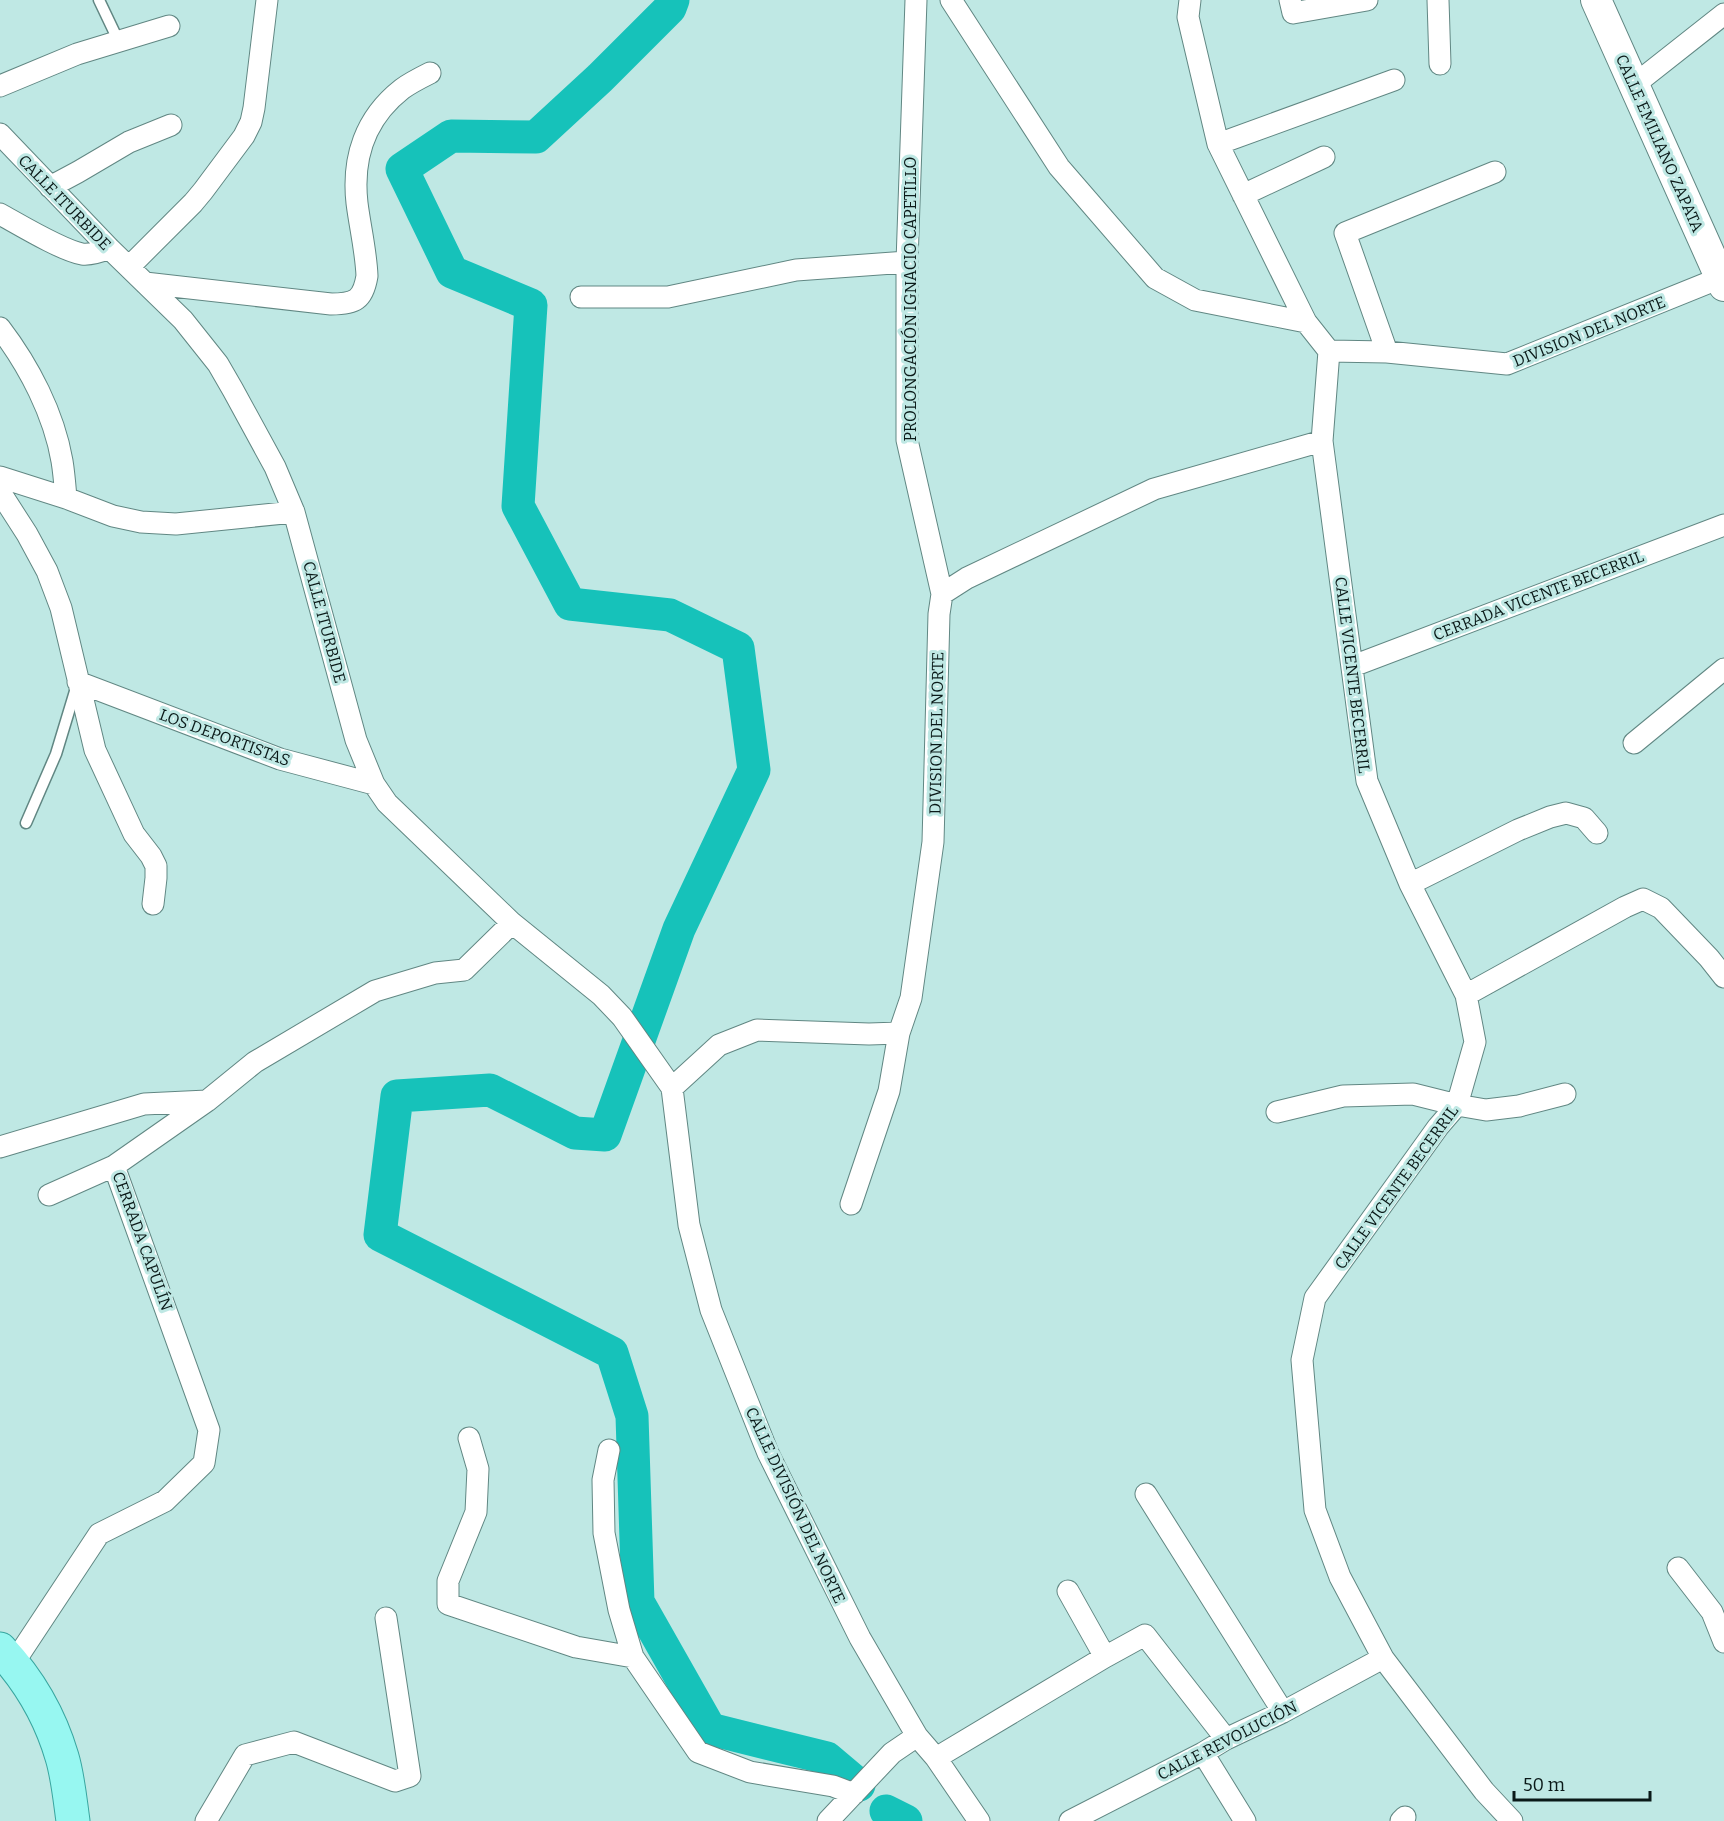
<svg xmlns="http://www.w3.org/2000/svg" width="1724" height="1821" viewBox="0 0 1724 1821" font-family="Bitter,serif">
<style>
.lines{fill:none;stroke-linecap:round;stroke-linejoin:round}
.river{stroke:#16c2ba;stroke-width:33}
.lane-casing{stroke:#618783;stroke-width:13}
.street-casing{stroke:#618783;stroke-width:23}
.secondary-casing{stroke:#618783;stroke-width:32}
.primary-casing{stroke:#38a59f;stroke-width:35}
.lane{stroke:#fff;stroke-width:10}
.street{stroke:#fff;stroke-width:21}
.secondary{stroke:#fff;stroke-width:30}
.primary{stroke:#97f7f1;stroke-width:33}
.labels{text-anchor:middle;stroke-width:6;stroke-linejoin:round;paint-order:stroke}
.street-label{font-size:16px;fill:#0a1918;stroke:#bfe8e4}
</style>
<rect width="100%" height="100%" fill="#bfe8e4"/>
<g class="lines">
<path class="river" d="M673,0L670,8L600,78L536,137L451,136L402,169L452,272L531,305L518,506L570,604L670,615L738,648L754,770L679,929L605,1135L575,1133L490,1090L397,1096L380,1235L612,1353L632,1416L638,1602L710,1729L827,1758L859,1785
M886,1811L906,1821"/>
<defs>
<path id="lane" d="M99,0L119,42
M26,823L56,754L76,688"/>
<path id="street" d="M951,0L1059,167L1155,278L1195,300L1306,322
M1190,0L1188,17L1218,144L1306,322L1329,351
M1290,0L1293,13L1367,0
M1438,0L1440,64
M1634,85L1724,14
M0,86L77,54L169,26
M0,134L109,248L183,320L218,364L233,390L275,467L294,512L356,740L374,784L387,803L512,923L601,995L622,1017L672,1088
M1218,144L1394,80
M50,187L78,172L129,142L171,125
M1243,195L1324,157
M0,214C20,225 61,250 82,254C92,255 100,252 109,248
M129,267L193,203L203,191L244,136L251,122L254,108L267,0
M145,283L331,304C355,304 363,300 367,276C366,251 360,227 357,203C352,158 365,118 402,89C410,83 420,78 430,73
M581,297H668L796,270L907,262
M0,328C29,366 54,414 62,461C64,473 65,486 66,498
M1329,351L1322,441L1367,781L1410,884L1466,995L1475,1042L1457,1105L1438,1127L1315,1298L1302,1360L1315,1510L1340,1577L1383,1658L1484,1791L1512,1821
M1329,351L1387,352L1507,364L1720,278
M1387,352L1345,233L1495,172
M0,477L66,498L113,516L141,522L176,524L294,512
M0,492L27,534L47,571L61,608L95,750L134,834L151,856L156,866V878L153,904
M942,594L967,578L1154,489L1322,441
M1353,666L1724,525
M78,682L280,759L374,784
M1634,743L1724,669
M1410,884L1518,830L1550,817L1566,813L1584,818L1597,833
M1466,995L1625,907L1643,899L1661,908L1709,958L1724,977
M672,1088L689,1225L711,1310L768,1453L860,1638L917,1736L936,1758L979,1821
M672,1088L719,1045L757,1030L869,1034L899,1033
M1277,1112L1343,1096L1413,1094L1457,1105L1486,1110L1519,1106L1565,1094
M0,1147L144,1104L207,1101
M49,1195L114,1166L207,1101L255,1062L375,991L435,973L464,970L512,923
M851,1204L889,1091L899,1033L911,998L933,842L939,614L942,594L907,440V262L916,0
M469,1438L478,1469L476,1512L448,1581V1604L576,1647L633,1657
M609,1450L603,1480L604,1533L619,1610L633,1657L698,1752L750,1772L833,1786L854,1794
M1146,1494L1283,1712
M1678,1568L1712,1612L1724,1642
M1068,1591L1105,1657
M13,1664L99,1534L165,1501L204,1463L209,1430L114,1166
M1203,1753L1245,1821
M936,1758L1105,1657L1145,1635L1226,1739
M206,1821L245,1755L294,1742L395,1781L410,1776L386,1618
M828,1821L892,1753L917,1736
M1070,1821L1203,1753L1226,1739L1283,1712L1383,1658
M1401,1821L1405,1817"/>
<path id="secondary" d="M1596,0L1724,286"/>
<path id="primary" d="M0,1649C29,1680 50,1716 62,1757C68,1777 70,1800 73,1821"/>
</defs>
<use href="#lane" class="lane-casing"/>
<use href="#street" class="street-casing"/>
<use href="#secondary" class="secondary-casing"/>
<use href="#primary" class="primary-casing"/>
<use href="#lane" class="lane"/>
<use href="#street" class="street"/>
<use href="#secondary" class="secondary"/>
<use href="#primary" class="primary"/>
</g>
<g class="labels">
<g class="street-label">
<text transform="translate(1660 143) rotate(66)" y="6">CALLE EMILIANO ZAPATA</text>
<text transform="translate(65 202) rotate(46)" y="6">CALLE ITURBIDE</text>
<text transform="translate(910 299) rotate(-90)" y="6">PROLONGACIÓN IGNACIO CAPETILLO</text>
<text transform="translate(1589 331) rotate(-22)" y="6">DIVISION DEL NORTE</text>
<text transform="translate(1538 595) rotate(-21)" y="6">CERRADA VICENTE BECERRIL</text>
<text transform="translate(325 622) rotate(75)" y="6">CALLE ITURBIDE</text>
<text transform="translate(1353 675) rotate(83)" y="6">CALLE VICENTE BECERRIL</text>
<text transform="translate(936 733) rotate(-89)" y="6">DIVISION DEL NORTE</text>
<text transform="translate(225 737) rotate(20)" y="6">LOS DEPORTISTAS</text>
<text transform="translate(1396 1187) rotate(-54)" y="6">CALLE VICENTE BECERRIL</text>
<text transform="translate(143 1241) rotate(70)" y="6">CERRADA CAPULÍN</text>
<text transform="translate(796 1505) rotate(65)" y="6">CALLE DIVISIÓN DEL NORTE</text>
<text transform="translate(1227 1740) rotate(-27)" y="6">CALLE REVOLUCIÓN</text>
</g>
</g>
<path d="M1514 1791v9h136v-9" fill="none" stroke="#0a1918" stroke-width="3"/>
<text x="1523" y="1791" font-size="18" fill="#0a1918" stroke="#bfe8e4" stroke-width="4.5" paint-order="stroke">50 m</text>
</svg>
